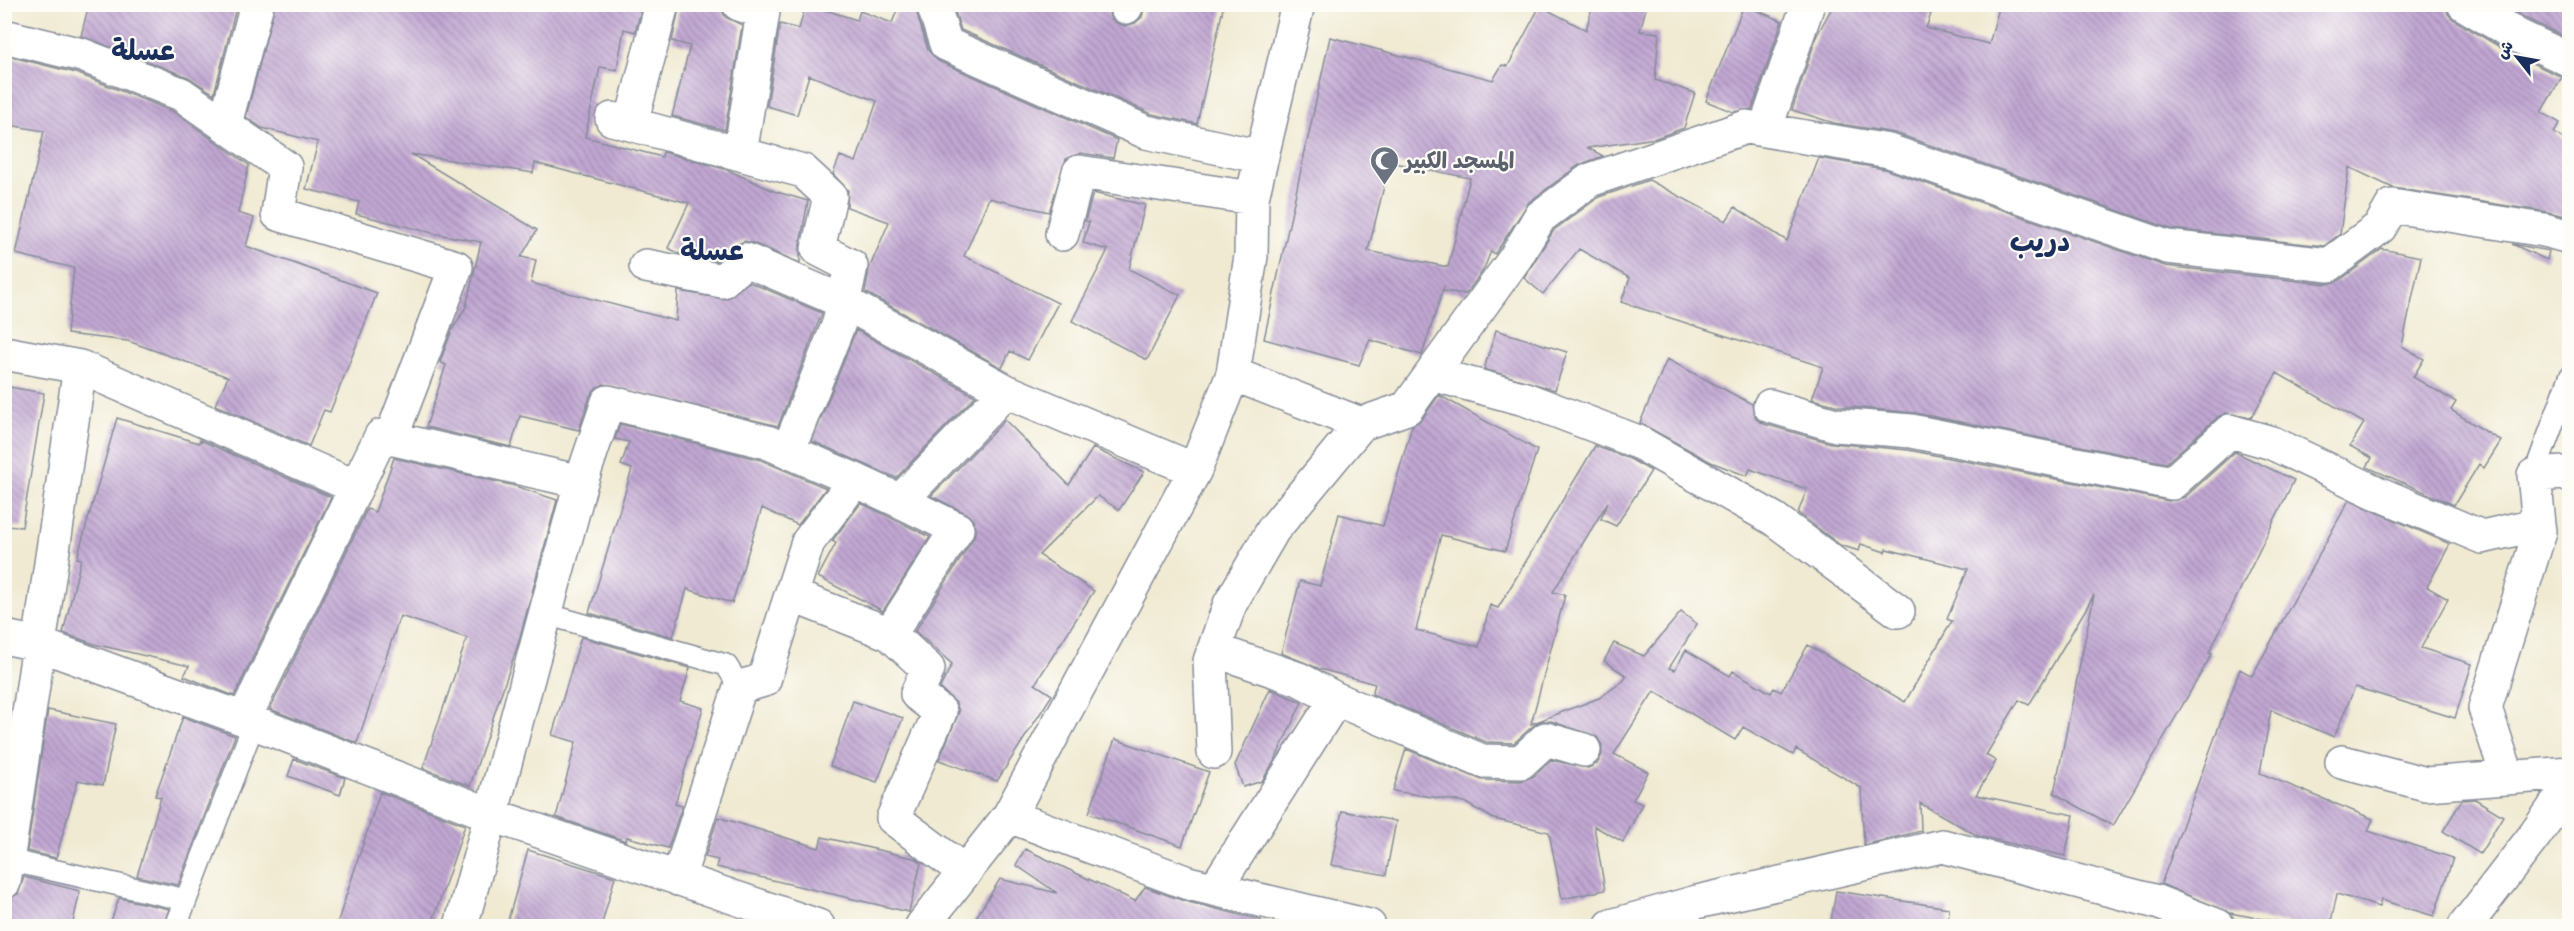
<svg xmlns="http://www.w3.org/2000/svg" width="2574" height="931" viewBox="0 0 2574 931" font-family="Sriracha,'Playpen Sans Arabic',sans-serif">
<style>
.building{fill:url(#building-back-hatch);fill-rule:evenodd}
.lines{fill:none;stroke-linecap:round;stroke-linejoin:round}
.lane-casing{stroke:#868c98;stroke-width:24}
.street-casing{stroke:#868c98;stroke-width:36}
.lane{stroke:#fff;stroke-width:21}
.street{stroke:#fff;stroke-width:33}
.labels{text-anchor:middle;stroke-width:4.5;stroke-linejoin:round;paint-order:stroke}
.worship-label{font-size:22px;font-weight:bold;fill:#5b616d;stroke:#fdfcf7;text-anchor:start}
.district-label{font-size:28px;font-weight:bold;fill:#1b2f5e;stroke:#fdfcf7}
</style>
<defs>
<pattern id="building-back-hatch" width="6" height="6" patternUnits="userSpaceOnUse" patternTransform="scale(1.5)"><rect width="6" height="6" fill="#c1a7d2"/><path d="M-1 5l2 2M0 0l6 6M5-1l2 2" fill="none" stroke="#9c88ae"/></pattern>
</defs>
<rect width="100%" height="100%" fill="#fdfcf7"/>
<filter id="ink" filterUnits="userSpaceOnUse"><feTurbulence type="fractalNoise" baseFrequency=".0167" numOctaves="2"/><feDisplacementMap in="SourceGraphic" scale="12" xChannelSelector="R" yChannelSelector="G"/><feConvolveMatrix kernelMatrix="1 2 1 2 8 2 1 2 1" color-interpolation-filters="sRGB"/></filter>
<filter id="wash" filterUnits="userSpaceOnUse"><feTurbulence type="fractalNoise" baseFrequency=".008" numOctaves="4" result="noise"/><feDisplacementMap in="SourceGraphic" scale="24" xChannelSelector="R" yChannelSelector="G"/><feGaussianBlur stdDeviation="1.35" result="paint"/><feColorMatrix in="noise" values="0 0 0 0 0 0 0 0 0 0 0 0 0 0 0 0 0 1.4 0 .05"/><feComposite in="paint" operator="in"/></filter>
<g filter="url(#wash)">
<rect width="100%" height="100%" fill="#f0ead2"/>
<g id="blocks">
<path class="building" d="M89,4H237L214,94L188,77L81,36Z
M275,4H643L635,32L624,29L617,70L600,67L585,137L662,157L663,152L728,170L774,191L808,201L800,245V263L753,243L744,241L734,246L717,261L680,254L668,248L689,203L535,163L533,173L411,154L537,230L521,257L536,260L531,283L676,321L678,291L726,299L749,282L822,313L778,426L604,384L596,388L590,396L579,430L520,416L511,447L426,427L446,365L440,362L452,330L466,307L481,242L437,234L356,214L359,202L306,189L318,142L262,128L246,117Z
M680,4H700L722,10L725,17L742,25L725,130L672,116L690,46L672,41Z
M806,4L857,20L860,11L892,23L899,5L916,11L928,50L938,61L1117,140L1113,158L1081,153L1066,159L1049,212L989,198L964,256L1058,303L1028,360L1010,351L1002,368L865,292L869,269L889,222L847,207L848,190L833,174L840,156L856,162L877,101L809,75L797,115L767,106L780,24L799,29Z
M958,4H1107L1110,17L1117,23L1125,26L1135,23L1142,17L1145,4H1224L1197,124L1152,114L961,30L955,12Z
M1593,4H1647L1640,31L1659,33L1655,80L1695,93L1684,128L1656,138L1588,148L1603,156L1579,165L1529,202L1495,254L1491,251L1484,269L1466,294L1443,291L1444,286L1422,355L1370,340L1359,365L1264,339L1330,37L1493,80L1502,65L1508,66L1540,6L1586,30ZM1390,162L1470,178L1448,267L1368,251Z
M1834,4H1901L1931,14L1926,28L1989,44L2000,4H2445L2448,14L2454,20L2510,53L2562,77L2541,112L2560,123L2554,133L2570,143V217L2547,212L2393,188L2349,167L2340,234L2324,246L2171,229L1895,133L1834,123L1792,110L1817,35Z
M2502,4H2570V39L2527,19Z
M1744,5L1782,21L1752,109L1733,112L1706,101Z
M4,55L76,73L172,111L249,165L238,213L254,218L246,246L377,293L330,412L324,410L309,446L215,405L228,377L128,341L67,334L74,268L16,254L44,131L4,124Z
M1819,158L1884,169L2165,266L2327,284L2340,280L2382,249L2421,257L2402,346L2424,359L2413,377L2456,402L2451,410L2501,441L2484,468L2479,464L2454,505L2367,467L2372,458L2350,446L2364,423L2277,373L2251,418L2226,413L2218,417L2166,463L1915,413L1839,406L1812,399L1823,367L1621,302L1630,278L1579,249L1543,294L1524,278L1554,230L1599,197L1649,180L1726,221L1735,207L1787,241Z
M1093,193L1145,205L1129,269L1180,295L1147,360L1072,321L1108,250L1083,243L1089,222L1085,221Z
M2512,244L2549,251L2547,260Z
M856,330L975,396L896,478L812,441Z
M1496,330L1567,352L1555,390L1484,369Z
M1667,359L1752,404L1756,419L1764,424L1831,443L1908,450L2169,501L2185,497L2235,452L2294,480L2209,653L2212,654L2113,826L2054,793L2094,595L2029,705L2019,700L1986,755L1996,761L1976,795L2074,815L2065,856L1978,836L1920,803L1921,831L1864,845L1861,788L1796,749L1793,755L1743,727L1735,740L1654,691L1614,754L1648,772L1633,800L1642,804L1623,842L1594,826L1605,890L1562,899L1549,832L1494,819L1464,802L1393,791L1406,749L1482,780L1521,781L1534,776L1551,760L1588,768L1597,764L1602,755V745L1597,737L1551,721H1541L1534,725L1514,743L1486,742L1372,694L1375,684L1320,669L1281,653L1300,581L1320,586L1339,514L1383,526L1412,426L1422,419L1439,395L1537,450L1505,551L1441,535L1416,630L1479,647L1490,605L1498,608L1595,446L1630,459L1651,471L1616,526L1601,519L1608,502L1553,592L1565,595L1531,724L1599,698L1623,681L1627,676L1604,661L1614,643L1644,656L1681,612L1697,624L1669,668L1675,670L1686,650L1730,676L1733,671L1771,693L1774,688L1781,692L1808,645L1905,702L1952,621L1947,619L1968,569L1886,549L1885,552L1861,544L1859,551L1840,545L1798,513L1807,489L1750,469L1747,476L1711,462L1640,423Z
M4,386L44,393L22,527L4,526Z
M117,418L199,443L200,440L331,497L234,696L184,676L189,666L94,644L63,633L81,559L77,558Z
M1005,420L1069,485L1093,448L1144,472L1119,510L1098,496L1039,555L1094,591L1035,684L1052,695L997,781L939,760L959,712L956,703L940,688L952,664L915,631L973,539L976,530L973,520L966,513L931,496Z
M620,424L761,460L826,488L798,525L762,508L732,603L687,589L673,637L589,613L632,469L621,465L629,442L615,439Z
M394,458L515,486L557,500L518,644L470,786L423,768L467,638L400,616L357,743L270,709L367,509L375,512Z
M2349,500L2450,544L2427,587L2448,599L2421,648L2472,664L2455,718L2355,687L2334,737L2271,710L2260,773L2373,819L2368,831L2453,858L2434,916L2381,900L2379,907L2337,894L2330,927H2307L2230,913L2161,884L2240,669L2252,676Z
M861,503L930,537L883,611L818,577L836,543L832,541Z
M581,637L690,668L680,701L703,708L675,804L682,806L668,848L627,837L626,841L556,817L576,742L552,735Z
M1270,689L1302,702L1275,760L1262,781L1243,787L1235,765Z
M853,701L903,718L877,782L830,766Z
M48,710L116,724L103,785L78,780L56,858L27,851Z
M183,717L235,736L178,885L137,876L161,797L155,796Z
M1115,739L1209,772L1182,846L1089,813Z
M294,759L345,778L340,795L288,776Z
M380,792L465,825L431,927H336Z
M2475,799L2503,816L2480,854L2443,831L2462,800Z
M1342,811L1396,821L1386,875L1331,865Z
M718,817L819,848L822,837L917,859L921,863L909,912L716,867L718,860L705,857Z
M1025,849L1135,901L1145,887L1184,901L1261,920L1260,927H970L1000,879L1057,893L1016,865Z
M528,850L615,877L601,927H506Z
M24,877L80,891L72,927H4V900L18,894Z
M1836,891L1949,908L1948,927H1830Z
M119,898L169,909L163,927H109Z"/>
</g>
</g>
<g filter="url(#ink)">
<use href="#blocks" fill-opacity="0" stroke="#868c98" stroke-width="1.5"/>
<g class="lines">
<defs>
<path id="lane" d="M2534,475L2570,377
M546,614L726,665L740,687
M8,860L186,900L254,723
M176,926L186,900"/>
<path id="street" d="M739,4L763,12L740,154
M933,4L946,44L1146,132L1262,157
M2464,4L2518,36L2570,60
M1126,7V4
M4,36L82,55L181,94L285,167L278,214L456,267L391,438
M612,119L803,171L830,196L818,249L851,266L839,323L788,451
M225,124L257,4
M631,124L662,4
M1765,130L1808,4
M1062,234L1079,172L1252,198
M646,266L722,281L746,260L844,302L1006,391
M4,353L80,367
M1233,374L1361,424
M1432,374L1525,399L1638,442L1774,519L1898,611
M1770,406L1836,425L1911,431L2172,483L2230,431L2272,443L2375,492L2482,537L2539,524L2534,475L2564,473L2570,476
M581,482L608,402L767,442L855,480
M791,595L890,634L957,529L900,501
M890,634L928,669L917,694L940,712L893,818L965,872
M4,637L38,644L244,719L492,815L818,926
M1214,650L1299,679L1336,699L1482,761L1521,762L1546,739L1584,750
M244,719L381,436L581,482L461,926
M1214,752L1210,661L1230,604L1273,530L1361,424L1407,408L1516,257L1540,217L1590,180L1746,127L1889,151L2167,247L2329,265L2380,227L2392,206L2544,230L2570,237
M2342,762L2426,784L2570,773
M2508,778L2485,708L2540,531L2539,524
M1009,816L1188,883L1369,926
M678,879L740,687L764,680L808,542L855,480L900,501L1006,391L1195,470
M4,882L80,367L356,487
M1215,889L1336,699
M922,926L1009,816L1195,470L1233,374L1251,256L1252,198L1298,4
M1611,926L1697,902L1942,846L2157,902L2218,926
M2465,926L2535,835L2570,785"/>
</defs>
<use href="#lane" class="lane-casing"/>
<use href="#street" class="street-casing"/>
<use href="#lane" class="lane"/>
<use href="#street" class="street"/>
</g>
</g>
<defs>
<symbol id="mosque-pin" viewBox="-11 -11 22 30"><path d="M0 17L-7.5 6A9.5 9.5 0 1 1 7.5 6Z" fill="#6b7280" stroke="#fdfcf7"/><path d="M3.5-4.9A6 6 0 1 0 3.5 4.9A5 5 0 1 1 3.5-4.9Z" fill="#fff"/></symbol>
</defs>
<g fill-rule="evenodd">
<use href="#mosque-pin" x="1368" y="144" width="33" height="45"/>
</g>
<g class="labels">
<g class="worship-label">
<text x="1405" y="168">المسجد الكبير</text>
</g>
<g class="district-label">
<text x="143" y="60">عسلة</text>
<text x="2040" y="251">دريب</text>
<text x="712" y="260">عسلة</text>
</g>
</g>
<rect width="2574" height="931" fill="none" stroke="#fdfcf7" stroke-width="24"/>
<g transform="translate(2517 57) rotate(301)" stroke="#fdfcf7" stroke-width="4.5" paint-order="stroke">
<path d="M0-4.5L10 22L0 15L-10 22Z" fill="#1b2f5e"/>
<text y="-9" font-size="16" font-weight="bold" text-anchor="middle" fill="#1b2f5e">ش</text>
</g>
</svg>
